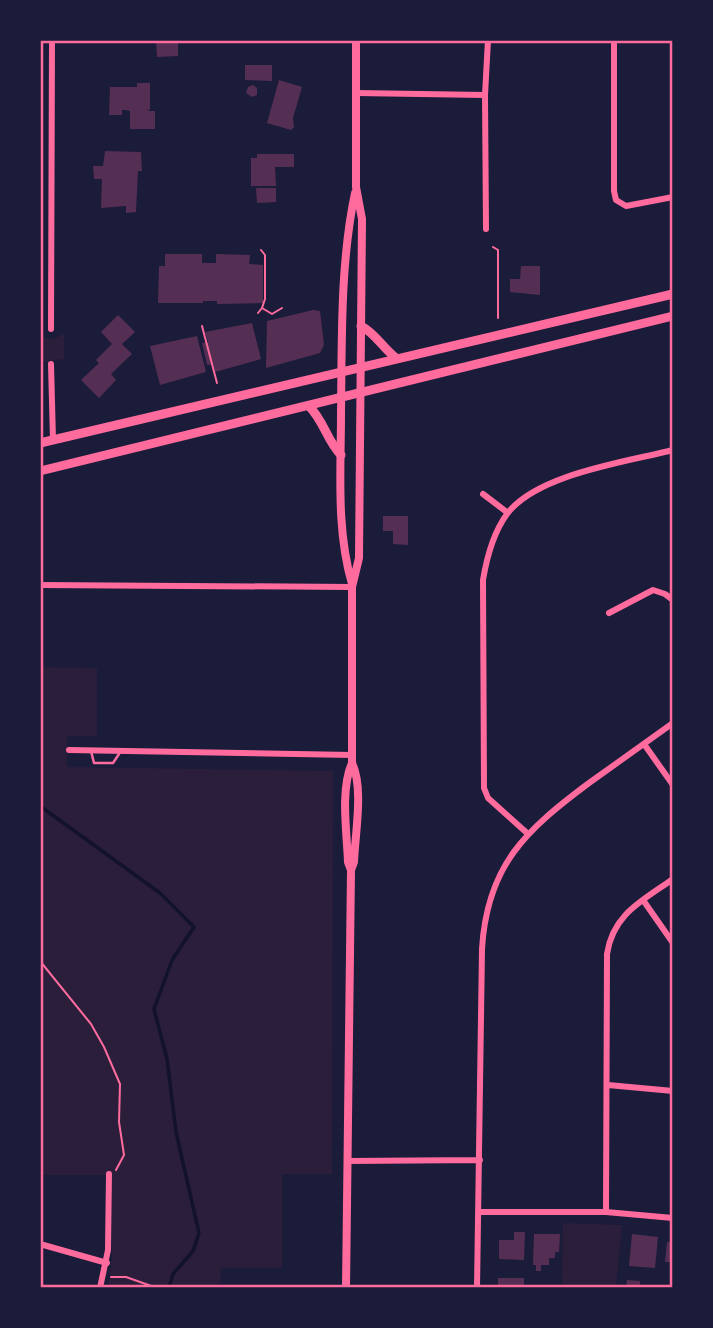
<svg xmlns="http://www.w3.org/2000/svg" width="713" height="1328" viewBox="0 0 713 1328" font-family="'Titillium Web',sans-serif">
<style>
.green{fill:#2a1e3b}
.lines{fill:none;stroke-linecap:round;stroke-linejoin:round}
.stream{stroke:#12122b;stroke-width:3.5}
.building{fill:#542f53}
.path{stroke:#ff6b9d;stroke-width:2}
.service{stroke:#ff6b9d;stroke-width:2.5}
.minor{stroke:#ff6b9d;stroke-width:6}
.secondary{stroke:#ff6b9d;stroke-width:8}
.primary{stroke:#ff6b9d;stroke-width:9}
.neatline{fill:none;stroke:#ff6b9d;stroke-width:2.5}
</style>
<rect width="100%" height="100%" fill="#1b1b3a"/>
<path class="green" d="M64,334V359L41,362L40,412V337L53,339Z
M40,667L97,668V736H67V767L333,771L332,1174H282V1268H221L220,1288H108L112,1258V1175H40Z
M563,1223L622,1225L616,1288H562Z"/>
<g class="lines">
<path class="stream" d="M40,806L160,893L194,927L172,960L154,1009L167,1059L176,1132L199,1233L193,1251L173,1274L169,1288"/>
</g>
<path class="building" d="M156,40H178V56L157,57Z
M245,65H272V81L245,80Z
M279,80L302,87L293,118L294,127L291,130L267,123Z
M137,83H150V109L148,111H155V129H130V111L126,110H122V115H109L110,87H137Z
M253,85L257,88V95L252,97L246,93L248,87Z
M105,151L141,152L142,171H138L136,212L126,213V206L101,208L102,179H94L93,166H103Z
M257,154H294V167H275L276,186H251V158H257Z
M256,188H276V202L257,203Z
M165,254H202V263H216V254L250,255L249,264L263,265V303L217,304V301H203V303H158L159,266H165Z
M521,266H540V295L510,292V279H520Z
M313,310L320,311L324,345L320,353L266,368L267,321Z
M118,315L135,332L122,344L132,354L111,374L116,380L99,398L81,380L99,363L96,360L112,344L101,332Z
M252,323L261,359L215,372L213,364L207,365L202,343L208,342L205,332Z
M197,336L206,372L160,385L150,346Z
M383,516H408V545L393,544V531H383Z
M514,1232H525L524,1260L499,1259V1240H514Z
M534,1234H560L559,1252H555V1258H549V1265H541V1271H536V1265H533Z
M632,1234L658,1237L655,1268L629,1266Z
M667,1242L673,1243V1262H665Z
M498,1278H524V1288H498Z
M627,1280L640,1281V1288H626Z"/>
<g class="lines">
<path class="path" d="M493,247L498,250V318
M261,250L265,255V299L262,308
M258,313L262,308L272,314L282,308
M202,326L217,383
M40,961L91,1024L104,1047L120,1084L119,1122L124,1155L116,1170
M111,1277H126L157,1288"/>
<path class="service" d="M91,751L94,763H113L119,754"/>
<path class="minor" d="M614,40V191L616,200L626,206L673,197
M356,93L485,95
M486,229L485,95L488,40
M51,329L52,40
M51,364L53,440
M483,494L508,513
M40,585L352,587
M609,613L653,590L665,594L673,600
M644,744L673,785
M69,750L352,755
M527,833L488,798L484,788L483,580C487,556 493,533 507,514C537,474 626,462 673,450
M643,900L673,943
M608,1085L673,1091
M347,1161L480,1160
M478,1212H606L673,1218
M606,1212L607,954C613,914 642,901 673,879
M40,1244L107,1263
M100,1288L108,1250L109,1174
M477,1288L482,949C487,865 526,830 589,783C617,763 645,743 673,723"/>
<path class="secondary" d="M352,584C336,529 341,470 341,413C342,341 340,264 355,193
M351,870L348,862C347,833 340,790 352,763
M346,1288L351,870L354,862C355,834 364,788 352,763V587L359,558L362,219L356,187V40"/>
<path class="primary" d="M361,326C375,333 382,347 396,358
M309,406C324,421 327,441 341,455
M40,443L673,294
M40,471L673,316"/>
</g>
<rect width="713" height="1328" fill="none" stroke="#1b1b3a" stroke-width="84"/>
<rect x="42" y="42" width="629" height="1244" class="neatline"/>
</svg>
